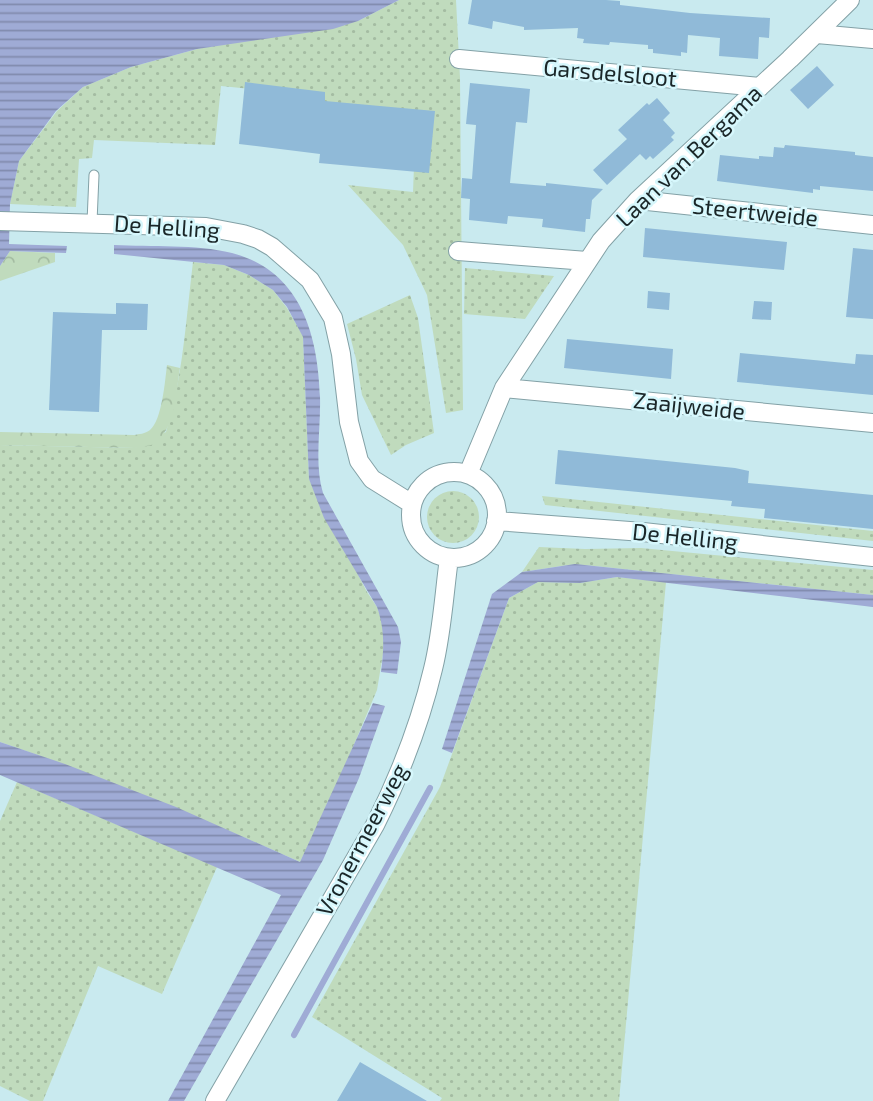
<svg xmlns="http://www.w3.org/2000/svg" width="873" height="1101" viewBox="0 0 873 1101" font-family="'Exo 2',sans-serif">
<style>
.grass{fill:url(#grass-dots)}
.forest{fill:url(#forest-crowns)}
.water{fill:url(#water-rules)}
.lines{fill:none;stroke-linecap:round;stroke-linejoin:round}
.stream{stroke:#9fabd5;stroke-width:6}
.building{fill:#90bad8}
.lane-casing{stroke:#83a1a6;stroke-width:11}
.street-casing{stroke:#83a1a6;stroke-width:20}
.lane{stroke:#fff;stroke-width:9}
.street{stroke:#fff;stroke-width:18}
.labels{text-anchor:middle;stroke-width:5;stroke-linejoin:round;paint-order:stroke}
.street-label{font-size:23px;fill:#1a2628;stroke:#d6f7fc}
</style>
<defs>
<pattern id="grass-dots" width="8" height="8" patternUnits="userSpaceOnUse" patternTransform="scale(1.75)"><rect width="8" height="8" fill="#c0dbbd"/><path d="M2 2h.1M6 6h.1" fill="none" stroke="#a4bca2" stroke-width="1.8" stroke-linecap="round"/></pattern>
<pattern id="forest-crowns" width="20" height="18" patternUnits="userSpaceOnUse" patternTransform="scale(1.75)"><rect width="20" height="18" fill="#c0dbbd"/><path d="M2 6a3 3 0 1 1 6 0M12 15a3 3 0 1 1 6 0" fill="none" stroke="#a4bca2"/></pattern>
<pattern id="water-rules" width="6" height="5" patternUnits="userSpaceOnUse" patternTransform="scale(1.75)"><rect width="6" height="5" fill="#9fabd5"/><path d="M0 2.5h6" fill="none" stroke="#818bad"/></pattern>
</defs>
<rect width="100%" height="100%" fill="#c9eaef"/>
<path class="grass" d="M399,0H456L460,78L463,410L446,413L427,295L403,245L348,185L413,192L416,114L314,105V95L221,86L215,145L94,140L92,158L79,159L76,207L10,204L19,161L57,111L83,87L131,67L197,49L358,21Z
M193,262L224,265L249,275L273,290L287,308L303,336L309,479L367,592L377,607L383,623L384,648L377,690L332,797L300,862C201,818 103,777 0,742V445L135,448L166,432C183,377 186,319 193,262Z
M465,268L554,276L525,319L464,314Z
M410,295L418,318L434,433L406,445L391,455L362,395L356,359L347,324Z
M427 517a26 26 0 1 1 52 0a26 26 0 1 1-52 0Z
M542,496L873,531V541L545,505Z
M539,547L585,549L641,548L873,570V595L575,564L522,572Z
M617,577L666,582L619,1101H440L442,1098L312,1017L440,787L509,598L538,582L580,583Z
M17,782L217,867L162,994L98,966L43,1101H30L0,1086V821Z"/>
<path class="forest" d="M10,251L55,253V262L0,281V266Z
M167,365L180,368C176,390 176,427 156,442C150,447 142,447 135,448L0,445V432L134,435C139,434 145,434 150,430C162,420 165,381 167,365Z"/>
<path class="water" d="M0,0H399L358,21L333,29L197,49L131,67L83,87L56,111L19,161L10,204L9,244L67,246L66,253L10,251L0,266Z
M114,245C152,247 195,244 232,253C301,271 318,335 320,397C321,429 314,463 323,493L398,627L401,642L397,674L381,672C384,649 385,630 377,607L324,518L309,479L303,337L287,307L273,290L249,275L224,265L114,254Z
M575,564L873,595V607L617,577L580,583L538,582L509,598L452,753L442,749L492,594L522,572Z
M373,703L385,706L359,778L323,860L184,1101H168L281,895L0,775V742L65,764L176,807L300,862Z"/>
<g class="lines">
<path class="stream" d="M294,1035L430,788"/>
</g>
<path class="building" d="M472,0H606L620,1V5L690,13L770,18L769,38L759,37L758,59L719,56L720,38L688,35L687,53L681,52V56L653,53V49H648V45L610,42L609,45L583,43L584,39L577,38L578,28L524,30V27L493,21L492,29L468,24Z
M817,66L834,85L808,109L790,90Z
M245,82L325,92V101L435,111L429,173L319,163L320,154L239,144Z
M470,83L530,89L527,123L516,122L510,183L546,186V183L603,189L592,200L590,219H586L585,232L542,227L543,219L508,216L507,224L469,220L470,199L461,198L462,178L472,179L476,125L466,124Z
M657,98L670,113L663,120L675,133L671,137L674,140L653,159L650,156L646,160L640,154L607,185L593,170L627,139L618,130L647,103L649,105Z
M785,145L855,152V155L873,157V191L820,186V190L813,189V193L717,181L720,155L759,159V156L773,157L774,147L784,148Z
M645,228L787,242L784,270L643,257Z
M853,248L873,250V319L846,317Z
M648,291L670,293L669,310L647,308Z
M754,301L772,302L771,320L752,319Z
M116,303L148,304L147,330H102L99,412L49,410L53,312L116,314Z
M567,339L673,349L671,379L564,368Z
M740,353L855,364L856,354L873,355V395L737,382Z
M558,450L735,468L749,471L748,483L873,495V529L764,518L765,509L731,506L732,501L555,484Z
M360,1062L427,1101H337Z"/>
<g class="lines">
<defs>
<path id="lane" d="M92,222L94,175"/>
<path id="street" d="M817,34L873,39
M459,59L760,87
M638,200L873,225
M0,221L206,227L243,234L258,239L272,247L310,280L333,318L341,354L349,422L359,461L372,479L412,504
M458,251L587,261
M504,388L873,423
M411 515a43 43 0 1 1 86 0a43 43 0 1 1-86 0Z
M468,474L504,388L601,241L638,200L790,59L850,0
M496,521L643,532L873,557
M215,1101L375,825C400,775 420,724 433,669C442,633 444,595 449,558"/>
</defs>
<use href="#lane" class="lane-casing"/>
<use href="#street" class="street-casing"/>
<use href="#lane" class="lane"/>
<use href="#street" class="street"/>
</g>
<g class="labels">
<g class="street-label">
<text transform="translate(610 73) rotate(5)" y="8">Garsdelsloot</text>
<text transform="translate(689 156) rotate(-44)" y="8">Laan van Bergama</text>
<text transform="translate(755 212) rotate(6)" y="8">Steertweide</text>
<text transform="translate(167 227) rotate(4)" y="8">De Helling</text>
<text transform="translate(689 406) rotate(6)" y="8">Zaaijweide</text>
<text transform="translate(685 537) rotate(6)" y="8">De Helling</text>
<text transform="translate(362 840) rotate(-62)" y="8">Vronermeerweg</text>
</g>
</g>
</svg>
